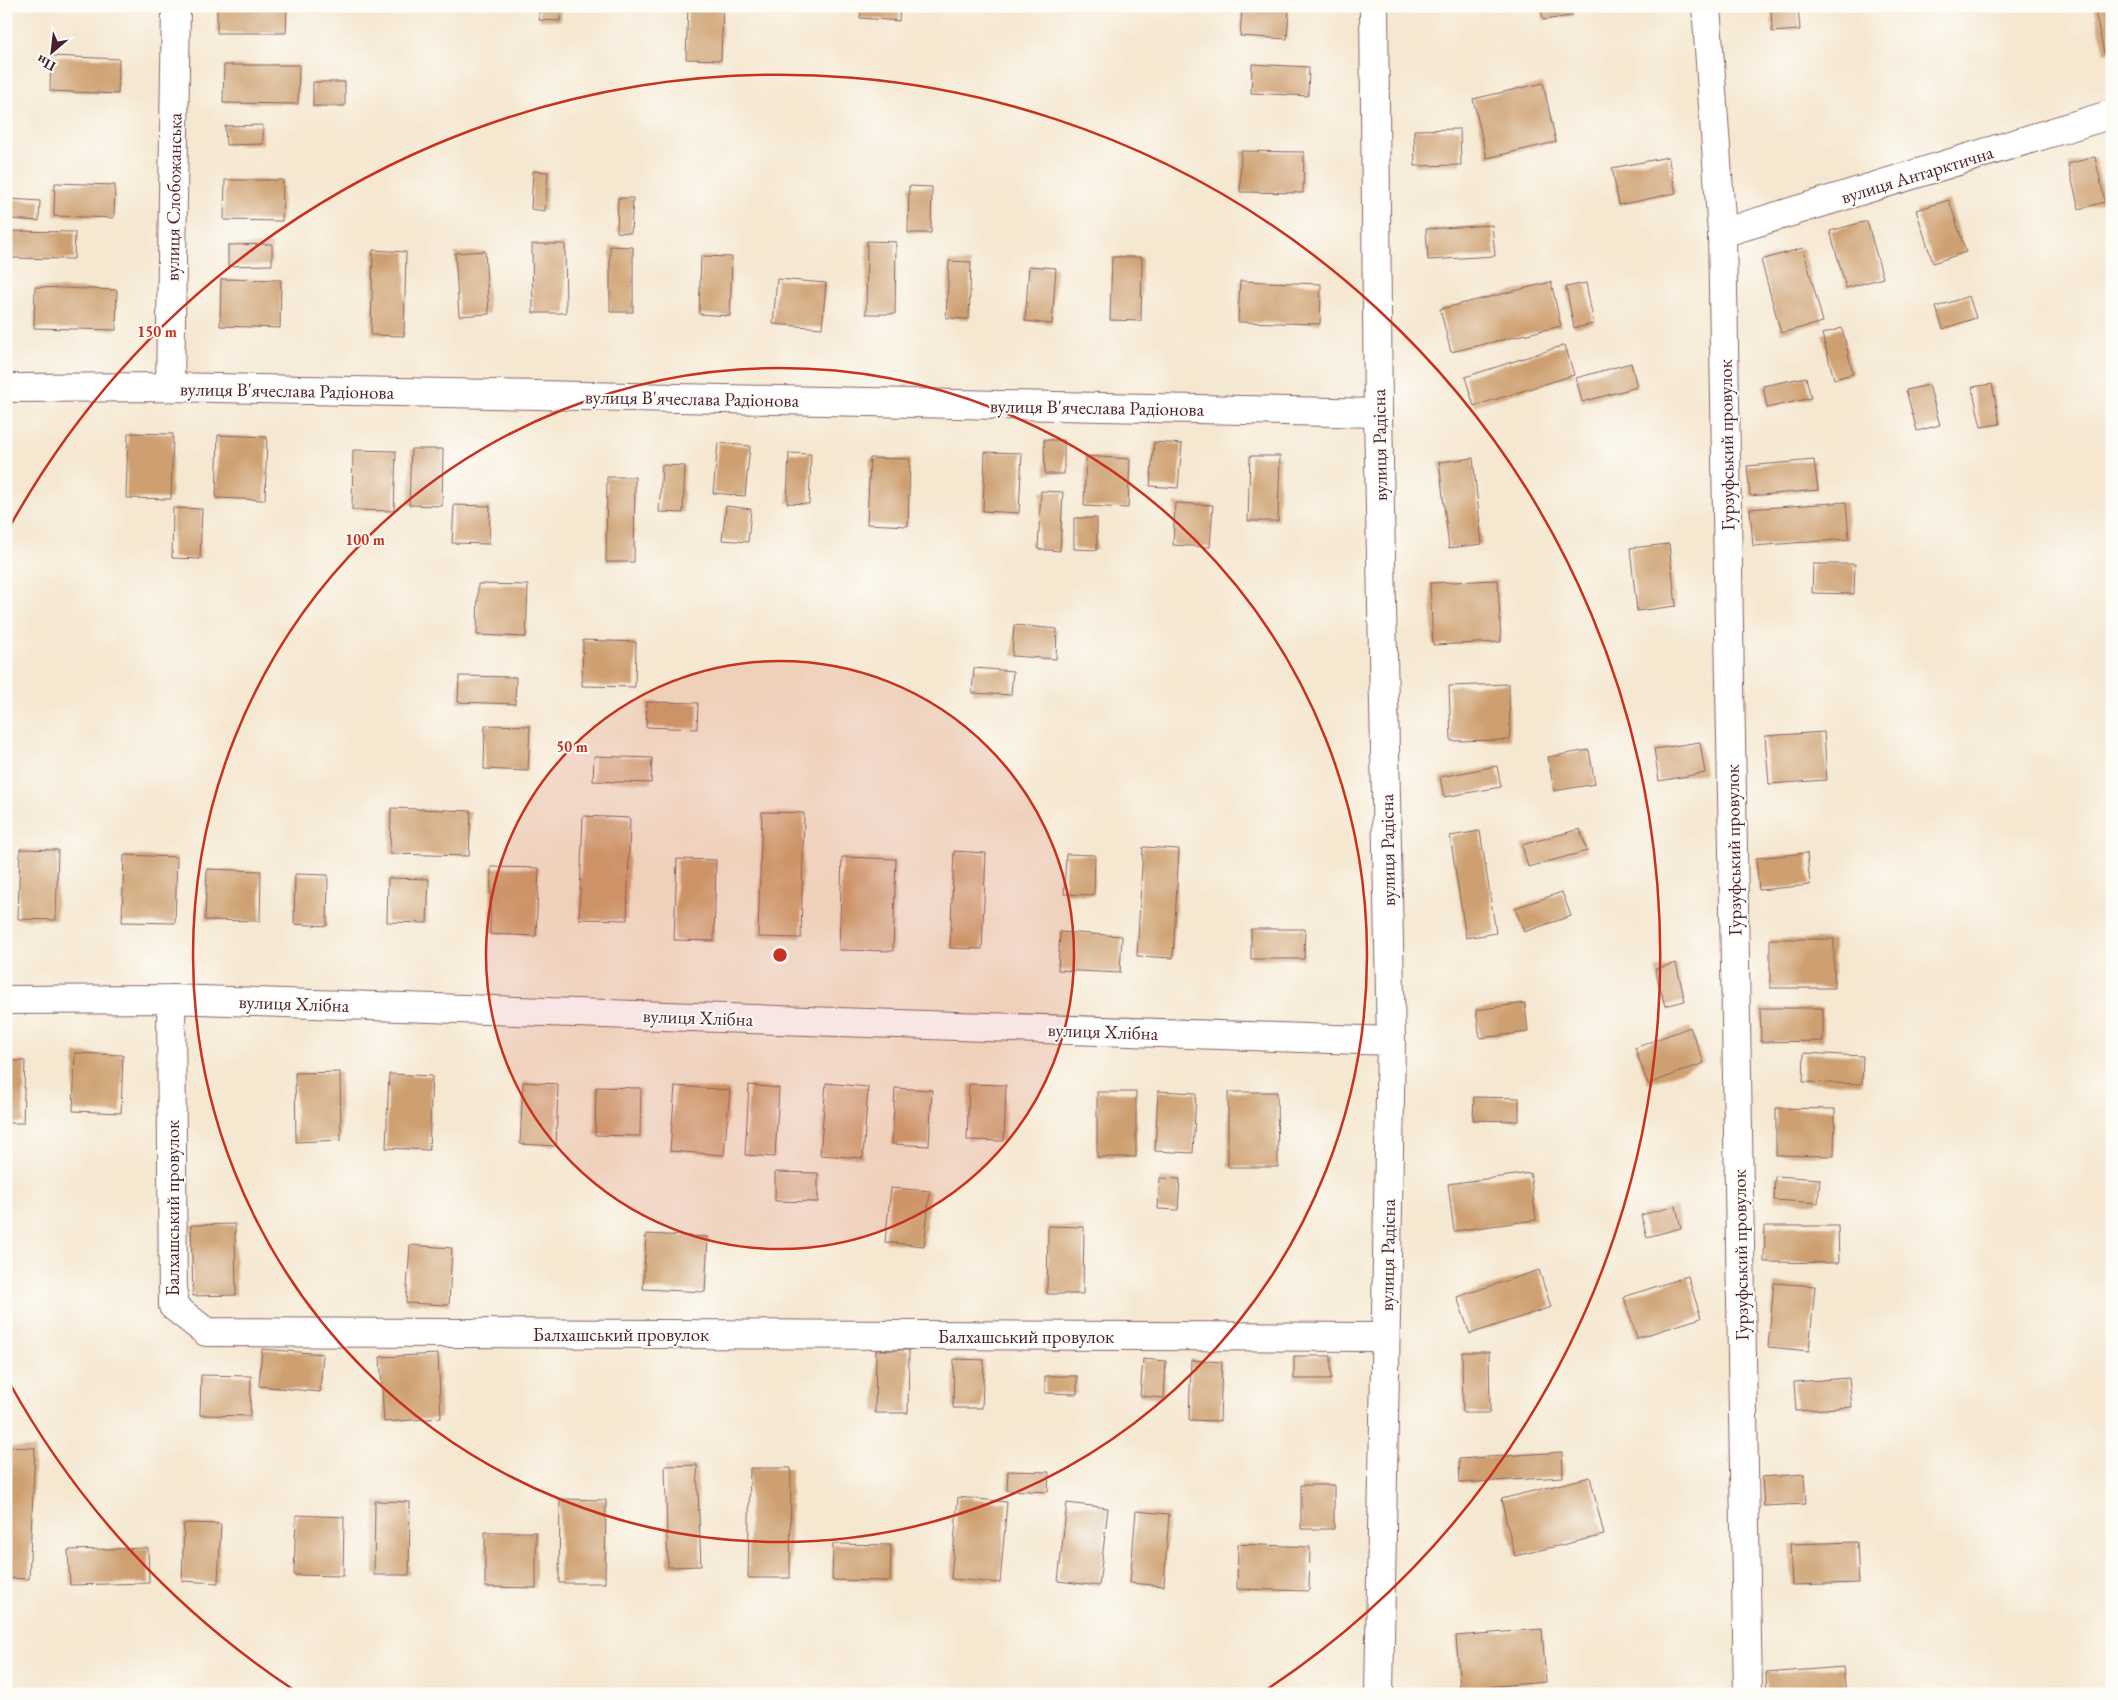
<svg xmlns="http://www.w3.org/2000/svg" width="2118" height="1700" viewBox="0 0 2118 1700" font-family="'EB Garamond',serif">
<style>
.building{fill:#cea071}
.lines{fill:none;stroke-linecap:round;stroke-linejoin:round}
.minor-casing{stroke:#866565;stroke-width:30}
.minor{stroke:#fff;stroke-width:28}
.ring{fill:none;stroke:#c8321e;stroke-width:2.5}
.labels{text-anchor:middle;stroke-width:4;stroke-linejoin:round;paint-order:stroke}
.street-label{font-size:19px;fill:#4a1f2b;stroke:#fdfcf7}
.centre{fill:#c8321e;stroke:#fdfcf7;stroke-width:2.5}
.ring-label{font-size:15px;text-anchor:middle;font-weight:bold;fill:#c8321e;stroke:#fdfcf7;stroke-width:4;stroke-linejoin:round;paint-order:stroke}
</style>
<rect width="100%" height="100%" fill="#fdfcf7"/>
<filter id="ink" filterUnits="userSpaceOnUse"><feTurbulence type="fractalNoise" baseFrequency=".02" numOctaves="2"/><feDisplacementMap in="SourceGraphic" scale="10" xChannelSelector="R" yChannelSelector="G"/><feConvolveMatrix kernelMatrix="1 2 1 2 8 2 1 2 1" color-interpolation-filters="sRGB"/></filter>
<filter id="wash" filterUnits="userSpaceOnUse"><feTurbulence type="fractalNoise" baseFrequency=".0096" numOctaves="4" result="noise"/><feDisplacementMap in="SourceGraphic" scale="20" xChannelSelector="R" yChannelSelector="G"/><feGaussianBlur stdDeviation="1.12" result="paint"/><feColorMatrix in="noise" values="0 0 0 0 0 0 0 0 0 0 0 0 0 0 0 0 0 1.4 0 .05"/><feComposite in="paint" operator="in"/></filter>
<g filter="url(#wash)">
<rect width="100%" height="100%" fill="#f5e7d0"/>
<g id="blocks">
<path class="building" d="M217,6H287L286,33H217Z
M539,6H561L560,21L539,20Z
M688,6H723L721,60L686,59Z
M861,6H900L899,21L860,18Z
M1242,6L1289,9L1287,39L1240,36Z
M1541,6H1571L1572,16L1543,20Z
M1771,6H1798L1800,30L1772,32Z
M2094,6H2112V51L2104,53Z
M51,56L119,59L118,94L50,91Z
M1252,64L1309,67L1308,96L1251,93Z
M224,65H299L298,104L223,103Z
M313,82H345V106H313Z
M1543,83L1556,142L1487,158L1473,99Z
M263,125V144L226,145L225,126Z
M1460,129L1461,165L1415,166L1414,130Z
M1241,151L1304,152L1303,193L1240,192Z
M1668,157L1676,193L1619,205L1612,168Z
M2095,157L2105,202L2079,209L2068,164Z
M533,171L548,172L545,211L531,209Z
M225,180H283L282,221L224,220Z
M55,183L115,185L114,218L54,216Z
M909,186L932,187L931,233H908Z
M618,198H633L631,233L617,232Z
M10,199L40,201L39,221L9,219Z
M1949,200L1966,252L1933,263L1916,210Z
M1867,221L1883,278L1846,288L1830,231Z
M1492,225L1495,256L1428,260L1426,229Z
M6,231L75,232L74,259L6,258Z
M867,241L896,242L895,314H866Z
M272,244V265L228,266V245Z
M532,244H565L566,313H533Z
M610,246L633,247V312H610Z
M1803,248L1823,322L1781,333L1761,260Z
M373,250L406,252L404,336L371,335Z
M485,251L489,314L459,316L455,253Z
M701,256L732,257L730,316L699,314Z
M1112,257H1142L1141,321L1110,320Z
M949,261L971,262L969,319L946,318Z
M1029,266L1056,268L1052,324L1025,321Z
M221,279L281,280L280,328L220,326Z
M777,279L826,283L822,328L773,324Z
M1240,281L1321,284L1320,324L1238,322Z
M1551,282L1561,326L1451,352L1440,309Z
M1586,283L1594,324L1574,328L1566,287Z
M35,287L117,290L116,330L34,328Z
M1969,296L1976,318L1943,329L1936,307Z
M1842,328L1853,374L1834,379L1822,334Z
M1565,345L1574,375L1474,406L1465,377Z
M1631,363L1637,387L1582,402L1576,378Z
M1806,377L1811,398L1767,408L1763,386Z
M1992,384L2000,424L1981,427L1972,387Z
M1929,385L1940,425L1917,431L1906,390Z
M128,433L173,434L171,499L126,498Z
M218,435L267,437L265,500L216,498Z
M1044,440H1064V474H1045Z
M1154,442L1182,444L1178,488L1150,486Z
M718,443L750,446L745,496L713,493Z
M411,449H443L442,506L409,505Z
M353,450L396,451L394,511L352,510Z
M985,452L1022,453L1019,513L983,511Z
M789,453L811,454L809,504L787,503Z
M1086,456L1130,459L1128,508L1084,506Z
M1250,456H1280L1278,521H1248Z
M870,458L910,459L908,526L867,524Z
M1473,458L1482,544L1449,548L1439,462Z
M1814,460L1818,490L1750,496L1747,466Z
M662,465L685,466L683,513L659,512Z
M607,477H635L634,562H606Z
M1041,491L1063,492L1060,551L1038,549Z
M1846,502L1849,539L1753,546L1750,509Z
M1175,503L1213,505L1210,547L1173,545Z
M454,505L490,506L489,544L452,543Z
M726,506L751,509L748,542L722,540Z
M173,508L202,509L200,559L172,558Z
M1074,518H1097V550L1074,549Z
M1669,544L1676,606L1637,611L1630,548Z
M1813,564H1855L1854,594L1812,593Z
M1498,580L1501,642L1433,645L1430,583Z
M478,584L528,585L526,637L477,635Z
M1014,625L1057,629L1056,659L1012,656Z
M583,640L636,642L635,687L582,686Z
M974,668L1013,671L1011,695L972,693Z
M459,676L516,677L515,704L458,702Z
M1509,684L1510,740L1451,741L1449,686Z
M647,702L698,703L697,729L646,727Z
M485,725L530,726L528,771L484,769Z
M1824,732L1827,780L1769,784L1765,736Z
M1700,742L1705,773L1659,781L1654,749Z
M1589,750L1595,784L1554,791L1548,757Z
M594,756L652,758L651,783L593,781Z
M1497,766L1501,787L1444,797L1440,777Z
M391,808L471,811L469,856L390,854Z
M762,812L804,813L801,938L758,937Z
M583,816L630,818L627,920L579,919Z
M1580,829L1587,851L1528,867L1522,845Z
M1480,831L1496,933L1466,938L1450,836Z
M1143,847L1179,849L1173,958L1137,956Z
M20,849L58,850L56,920L18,919Z
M954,851L986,853L982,949L950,948Z
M1807,853L1810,885L1759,890L1756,858Z
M1066,854L1095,855L1094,895L1064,894Z
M124,855L177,857L175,923L122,922Z
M842,857L896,859L893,951L839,950Z
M677,859L716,860L714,941L674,940Z
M491,867L539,868L536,936L490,934Z
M207,869L261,871L260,921L205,920Z
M295,874L328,875L327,926L294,924Z
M388,878L429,879L427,923L387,922Z
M1562,892L1571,916L1524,932L1515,908Z
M1251,929H1305L1304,959H1251Z
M1060,932L1122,936L1120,973L1058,970Z
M1770,939H1834V988H1770Z
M1676,963L1685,1001L1665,1006L1655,969Z
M1525,1003L1528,1032L1480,1038L1476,1010Z
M1760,1008H1823V1041L1761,1042Z
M1690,1027L1704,1063L1648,1084L1635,1048Z
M75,1053L123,1055L121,1113L73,1111Z
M1804,1053L1863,1056L1862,1084L1803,1082Z
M6,1061H25L23,1123H6Z
M340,1072L341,1140L296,1142L295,1073Z
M389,1074L432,1076L429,1150L386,1148Z
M523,1082L558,1084L556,1146L520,1144Z
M826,1083L868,1087L863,1158L820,1155Z
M969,1084L1006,1085L1004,1141L967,1140Z
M749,1085L779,1088L775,1157L745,1155Z
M675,1086L730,1090L724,1155L670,1151Z
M596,1087L641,1088L640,1136L595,1135Z
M895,1088L932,1090L929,1146L892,1144Z
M1158,1091L1196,1093L1193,1153L1155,1151Z
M1097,1092H1136V1157H1097Z
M1228,1092H1277L1278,1167H1228Z
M1474,1097L1519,1098V1121L1473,1120Z
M1776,1108L1835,1109L1834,1156L1776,1155Z
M775,1172L818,1173V1202L775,1201Z
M1530,1173L1536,1220L1454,1231L1448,1184Z
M1775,1176L1820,1179L1818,1203L1774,1200Z
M1160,1178L1180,1179L1178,1210L1158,1209Z
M891,1188L930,1191L924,1246L885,1242Z
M1676,1206L1681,1228L1647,1237L1641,1215Z
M235,1224L236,1295L193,1296L191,1225Z
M1048,1226L1084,1227L1083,1294H1047Z
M1765,1226H1838L1839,1263L1764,1262Z
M646,1234L708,1237L705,1292L643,1289Z
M410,1245L452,1248L449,1305L406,1303Z
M1539,1270L1551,1307L1470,1334L1457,1297Z
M1688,1276L1701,1318L1637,1338L1624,1297Z
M1774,1283L1815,1286L1809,1351L1768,1347Z
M262,1349L323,1354L320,1392L259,1386Z
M876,1350H909L908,1413H875Z
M1462,1352H1489L1490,1413H1463Z
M438,1354L441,1418L384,1422L380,1357Z
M1294,1356H1331V1379H1294Z
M954,1359L984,1360L982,1408H953Z
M1143,1359L1166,1361L1164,1398L1140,1396Z
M1191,1360L1222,1362L1220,1421L1189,1420Z
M201,1375L251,1376L250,1416L200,1415Z
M1045,1376H1077V1394L1045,1393Z
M1849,1378L1852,1407L1796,1411L1794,1382Z
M6,1447L35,1448L29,1579L6,1578Z
M1562,1452L1563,1477L1460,1483L1459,1459Z
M697,1465L701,1566L668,1567L665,1466Z
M750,1468H791L790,1578H748Z
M1008,1471L1049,1472L1048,1492L1007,1490Z
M1804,1474L1806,1504L1764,1506L1762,1477Z
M1590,1477L1604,1535L1515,1556L1501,1499Z
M1301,1485H1334V1529H1301Z
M958,1497L1007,1502L1000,1583L951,1579Z
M560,1499L606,1500L605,1583H559Z
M375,1501L410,1502L409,1575H374Z
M1067,1503L1108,1508L1099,1586L1058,1581Z
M1136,1511L1169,1514L1164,1586L1130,1583Z
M296,1515L344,1517L343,1576L294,1575Z
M184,1523L221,1524L218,1583L182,1581Z
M485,1532H536V1588L485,1587Z
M1857,1542L1859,1583L1792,1585L1790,1544Z
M833,1544L891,1545L890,1581L832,1580Z
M1238,1544L1310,1547L1309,1591L1237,1589Z
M148,1548L149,1583L70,1585L68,1550Z
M1542,1629L1546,1682L1460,1689L1456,1636Z
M1843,1667L1846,1694H1767L1766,1673Z"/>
</g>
</g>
<g filter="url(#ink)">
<use href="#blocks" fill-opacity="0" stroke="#866565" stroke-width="1"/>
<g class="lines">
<defs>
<path id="minor" d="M1374,6L1378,413L1391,1041L1379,1694
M1706,6L1722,233L1748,1694
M1722,233L2112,114
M170,387L176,6
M6,388L170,387L1378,413
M171,999L173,1306L206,1332L1385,1337
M6,1000L171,999L1391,1041"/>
</defs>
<use href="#minor" class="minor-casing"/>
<use href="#minor" class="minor"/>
</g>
</g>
<circle cx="780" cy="955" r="294" fill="#c8321e" fill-opacity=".12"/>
<g class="ring">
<circle cx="780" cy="955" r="294"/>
<circle cx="780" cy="955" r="587"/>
<path d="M294 1690A881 881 0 0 1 9 1382M9 528A881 881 0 1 1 1266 1690"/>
</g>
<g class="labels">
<g class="street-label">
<text transform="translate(1917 174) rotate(-17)" y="7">вулиця Антарктична</text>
<text transform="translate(173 197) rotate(-89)" y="7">вулиця Слобожанська</text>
<text transform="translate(287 390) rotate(1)" y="7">вулиця В'ячеслава Радіонова</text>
<text transform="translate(692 398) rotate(1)" y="7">вулиця В'ячеслава Радіонова</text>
<text transform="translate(1097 407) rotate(1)" y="7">вулиця В'ячеслава Радіонова</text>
<text transform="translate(1379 445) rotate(-91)" y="7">вулиця Радісна</text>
<text transform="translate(1726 445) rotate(-91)" y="7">Гурзуфський провулок</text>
<text transform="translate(1387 850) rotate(-91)" y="7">вулиця Радісна</text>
<text transform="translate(1733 850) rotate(-91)" y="7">Гурзуфський провулок</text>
<text transform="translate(294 1003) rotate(2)" y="7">вулиця Хлібна</text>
<text transform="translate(698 1017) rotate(2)" y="7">вулиця Хлібна</text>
<text transform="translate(1103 1031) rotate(2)" y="7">вулиця Хлібна</text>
<text transform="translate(172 1208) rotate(-90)" y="7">Балхашський провулок</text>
<text transform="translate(1387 1255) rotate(-89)" y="7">вулиця Радісна</text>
<text transform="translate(1740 1255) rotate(-91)" y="7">Гурзуфський провулок</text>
<text x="621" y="1341">Балхашський провулок</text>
<text x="1026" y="1343">Балхашський провулок</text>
</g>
</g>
<circle cx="780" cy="955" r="8" class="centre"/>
<g class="ring-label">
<text x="157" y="337">150 m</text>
<text x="365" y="545">100 m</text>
<text x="572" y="752">50 m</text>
</g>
<rect width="2118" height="1700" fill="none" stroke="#fdfcf7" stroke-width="25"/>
<g transform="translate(52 52) rotate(208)" stroke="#fdfcf7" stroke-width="4" paint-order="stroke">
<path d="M0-4L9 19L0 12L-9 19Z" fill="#4a1f2b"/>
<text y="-8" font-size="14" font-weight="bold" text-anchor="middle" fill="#4a1f2b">Пн</text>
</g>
</svg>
